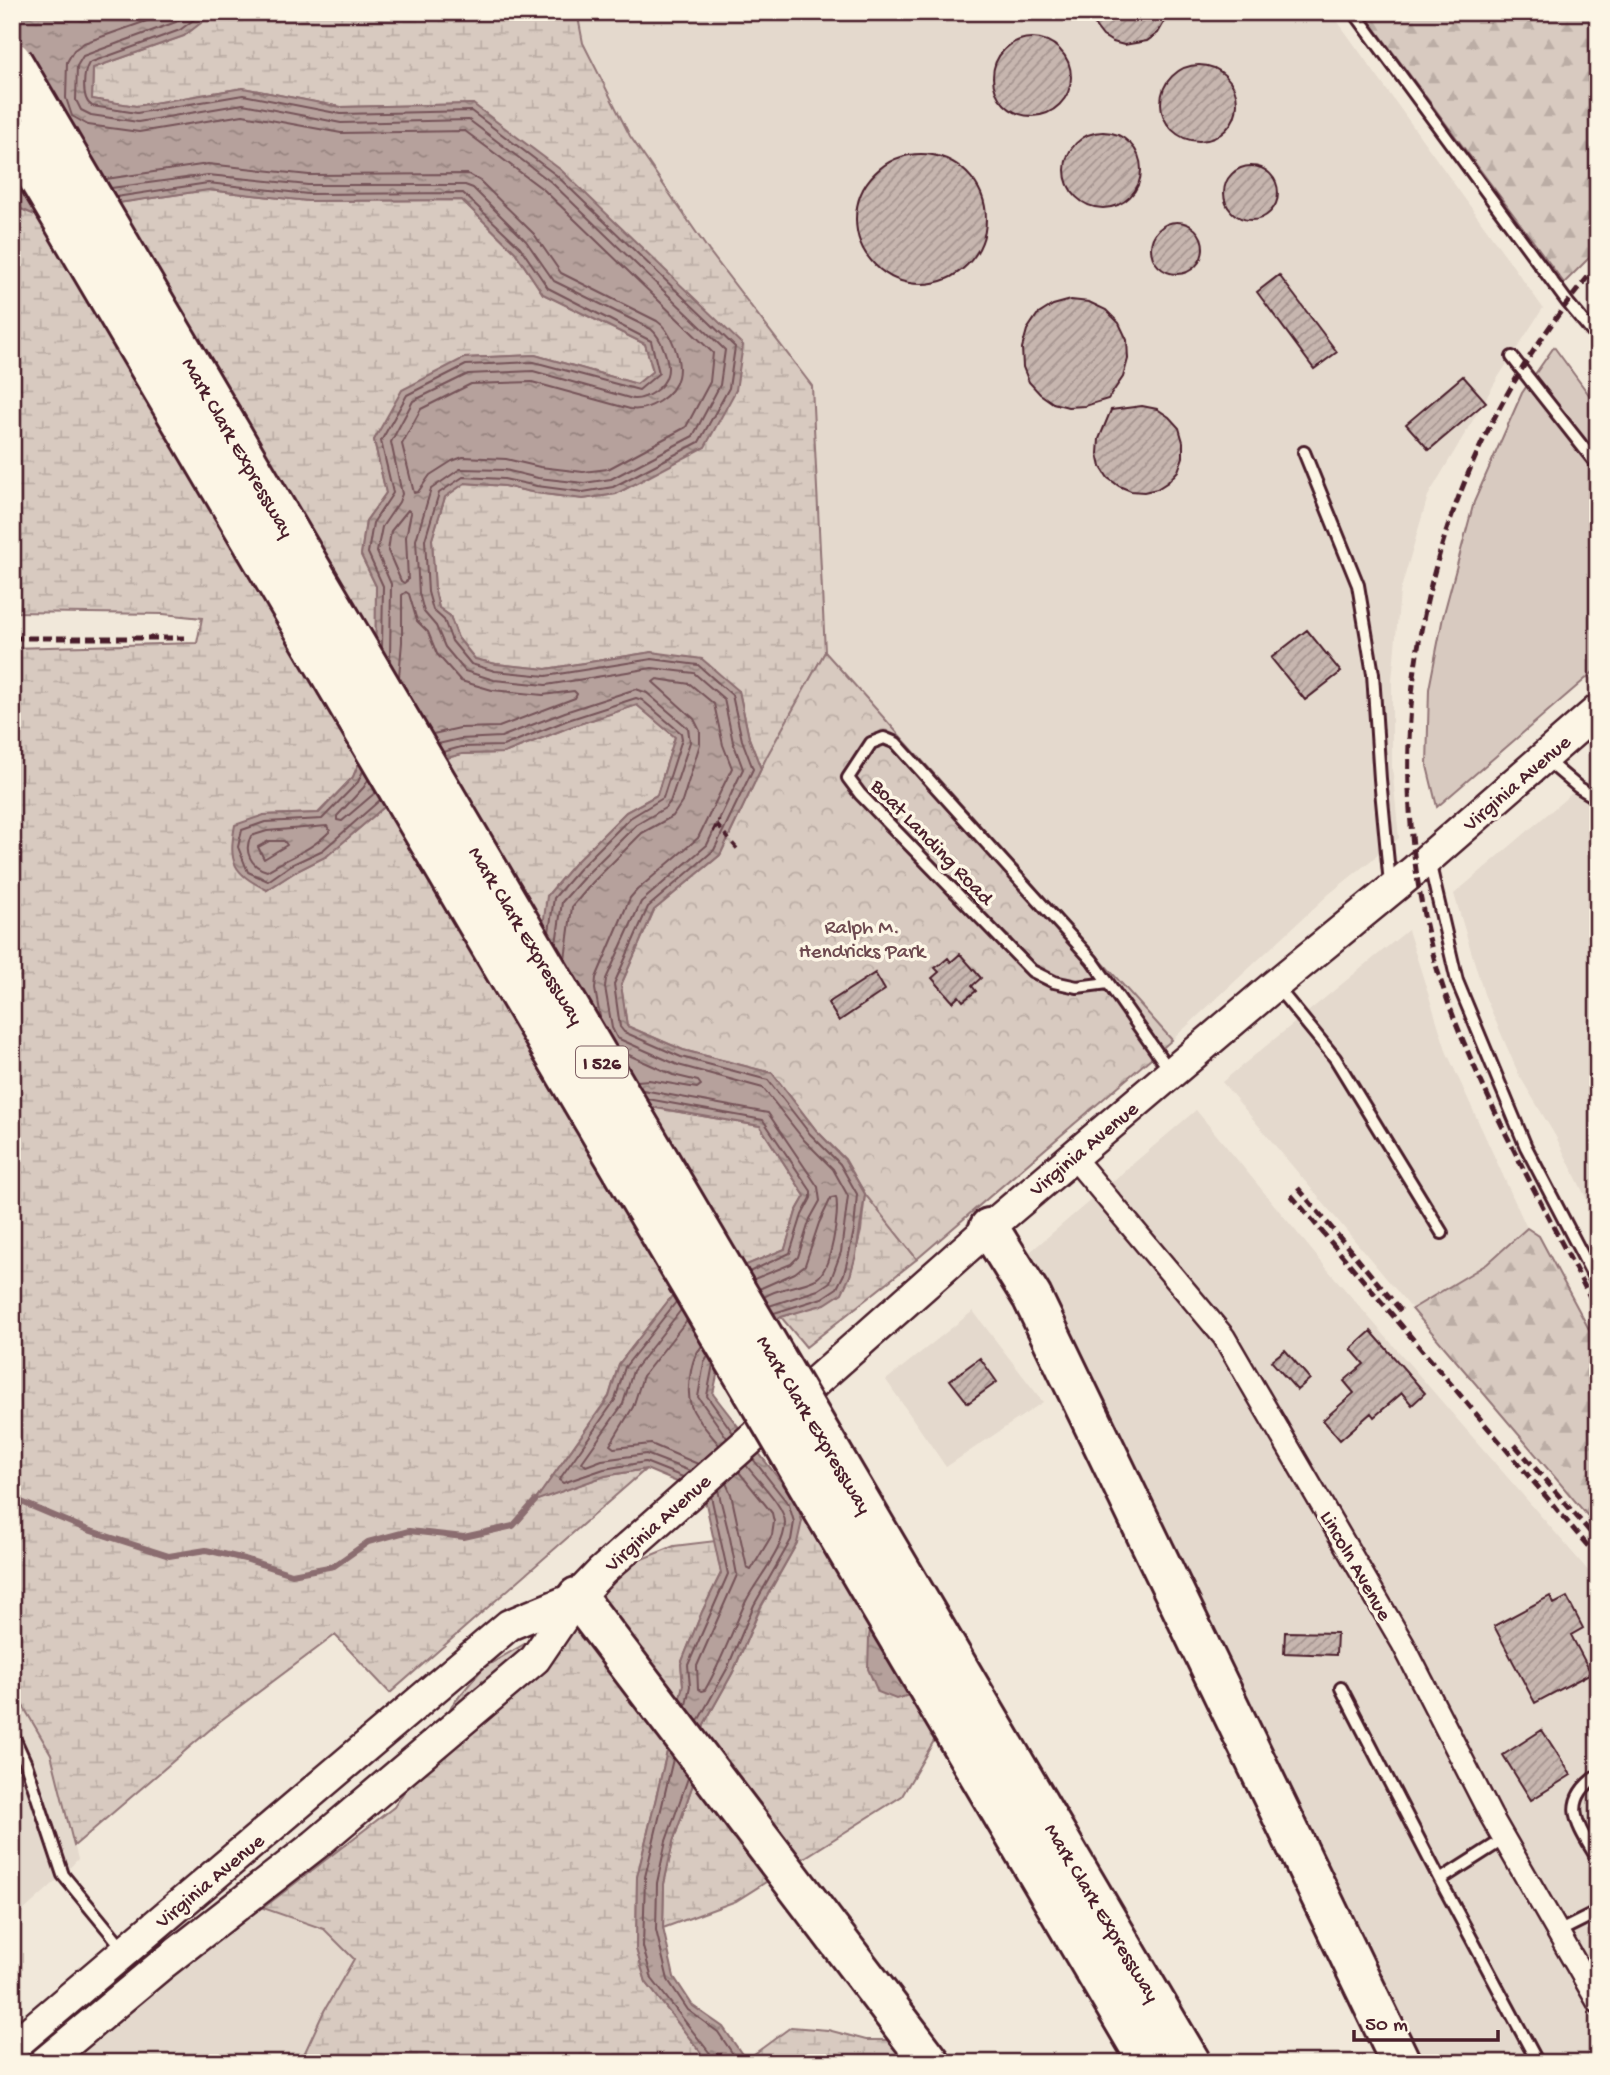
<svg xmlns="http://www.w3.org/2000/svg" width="1610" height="2075" viewBox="0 0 1610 2075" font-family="'Gochi Hand',sans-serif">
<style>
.built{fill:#e4d9cd}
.grass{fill:#d8cac0;stroke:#917476;stroke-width:2}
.forest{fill:url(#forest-firs);stroke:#917476;stroke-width:2}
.wetland{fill:url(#wetland-marsh);stroke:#917476;stroke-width:2}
.park{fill:url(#park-crowns);stroke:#917476;stroke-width:2}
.water{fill:url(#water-ripples);stroke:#8b6d6f;stroke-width:2}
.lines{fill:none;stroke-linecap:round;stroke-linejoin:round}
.shore{stroke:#755358;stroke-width:2}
.stream{stroke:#8b6d6f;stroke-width:6}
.building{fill:url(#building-hatch);stroke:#4a1f2b;stroke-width:2}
.service-casing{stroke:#4a1f2b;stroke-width:16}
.minor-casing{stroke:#4a1f2b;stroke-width:26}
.secondary-casing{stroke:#4a1f2b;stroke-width:35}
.motorway-casing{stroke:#4a1f2b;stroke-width:44}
.path{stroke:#4a1f2b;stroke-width:3.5;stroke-dasharray:7 5;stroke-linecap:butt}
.service{stroke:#fcf5e5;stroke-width:10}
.minor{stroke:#fcf5e5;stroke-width:21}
.secondary{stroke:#fcf5e5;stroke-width:30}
.motorway{stroke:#fcf5e5;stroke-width:38}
.rail{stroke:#4a1f2b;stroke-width:5;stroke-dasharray:10 5;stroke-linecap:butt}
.motorway-bridge-casing{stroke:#4a1f2b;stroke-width:44;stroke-linecap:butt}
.motorway-bridge{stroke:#fcf5e5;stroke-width:38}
.labels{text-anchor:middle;stroke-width:7;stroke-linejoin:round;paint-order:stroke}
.shield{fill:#fcf5e5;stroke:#7f5f63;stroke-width:2}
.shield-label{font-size:19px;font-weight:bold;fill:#4a1f2b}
.street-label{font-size:21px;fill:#4a1f2b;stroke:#fcf5e5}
.park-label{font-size:21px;fill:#6e4a50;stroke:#fcf5e5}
</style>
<defs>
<pattern id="forest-firs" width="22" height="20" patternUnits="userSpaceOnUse" patternTransform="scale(1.75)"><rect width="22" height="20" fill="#d8cac0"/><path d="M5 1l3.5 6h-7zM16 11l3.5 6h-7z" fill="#bbada5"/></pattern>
<pattern id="wetland-marsh" width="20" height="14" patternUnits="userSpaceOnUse" patternTransform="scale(1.75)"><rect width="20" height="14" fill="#d8cac0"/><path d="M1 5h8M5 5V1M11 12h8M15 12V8" fill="none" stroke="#bbada5"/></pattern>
<pattern id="park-crowns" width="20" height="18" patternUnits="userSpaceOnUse" patternTransform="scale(1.75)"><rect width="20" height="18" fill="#d8cac0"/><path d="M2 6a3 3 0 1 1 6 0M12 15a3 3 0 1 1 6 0" fill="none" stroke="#bbada5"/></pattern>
<pattern id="water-ripples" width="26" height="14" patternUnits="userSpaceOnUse" patternTransform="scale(1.75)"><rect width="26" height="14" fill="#b6a19c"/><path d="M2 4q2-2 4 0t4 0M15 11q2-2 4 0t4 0" fill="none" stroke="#96837f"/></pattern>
<pattern id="building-hatch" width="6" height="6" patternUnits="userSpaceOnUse" patternTransform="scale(1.75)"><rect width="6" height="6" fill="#c7b6af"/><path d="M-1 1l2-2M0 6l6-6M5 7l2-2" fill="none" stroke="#a4938f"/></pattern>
</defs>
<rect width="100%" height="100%" fill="#f1e8da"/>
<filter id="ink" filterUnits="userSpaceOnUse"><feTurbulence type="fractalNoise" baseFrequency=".0143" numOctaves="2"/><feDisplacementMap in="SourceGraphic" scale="14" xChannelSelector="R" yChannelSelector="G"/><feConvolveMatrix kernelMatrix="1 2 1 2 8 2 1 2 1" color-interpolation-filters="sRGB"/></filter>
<g filter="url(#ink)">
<path class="built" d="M577,12H1331L1543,308L1499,376L1428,496L1400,592L1392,681V766L1399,838L1329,894L1172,1040L825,652L812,386L709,251L630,136L583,42Z
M1598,771V1222L1556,1137L1519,1075L1484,994L1454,894Z
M1408,930L1447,1053L1527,1228L1487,1264L1412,1309L1222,1082Z
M1196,1110L1328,1270L1598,1582V2063H1424L1119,1443L1030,1252Z
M973,1311L1043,1402L946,1467L886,1380Z
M12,1687L51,1754L78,1859L63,1875L12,1921Z
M263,1908L324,1929L354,1959L324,2011L300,2063H64L155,1990Z"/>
<path class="grass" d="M1554,347L1598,407V668L1437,807L1427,766L1429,689L1443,617L1474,502L1522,393Z"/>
<path class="forest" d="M1363,12H1598V249L1564,283Z
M1527,1228L1539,1236L1598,1346V1528L1412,1309L1487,1264Z"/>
<path class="wetland" d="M215,12H577L583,43L630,136L709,251L812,386L825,652L761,769L749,738L739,691L652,652L546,669L496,664L475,659L458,638L450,616L439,608L435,591L432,539L445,497L465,483L504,486L536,493L583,499L616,494L649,476L736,390L473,104L341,107L243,88L136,106L92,99L93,68L183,36Z
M208,190L308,201L462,200L515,252L543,294L645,344L653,371L637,384L535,355L464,358L374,440L386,493L366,521L361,555L376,586L375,724L353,777L318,813L264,815L267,890L295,872L327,856L439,760L462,754L504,753L570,727L637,705L675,737L657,795L626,812L574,864L547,896L645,1106L760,1126L805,1196L796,1212L785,1249L672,1296L619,1364L609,1396L536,1500L605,1476L646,1469L390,1693L335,1635L220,1721L74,1846L51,1754L12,1687V648L197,643L202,618L163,614L12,612V205L35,215Z
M865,1194L917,1259L806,1347L781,1317L802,1310L850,1276L861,1231Z
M796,1501L946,1720L902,1796L736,1901L663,1928L664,1884L673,1842L696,1775L704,1724L733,1672L760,1609L797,1543Z
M715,1541L721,1573L702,1612L681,1664L683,1685L637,1877L636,1948L646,1982L709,2063H300L324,2011L354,1959L324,1929L263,1908L394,1807L422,1764L452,1705L483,1668L526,1643L583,1583L674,1546Z
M791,2027L828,2030L866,2040H912L927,2063H748L746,2060Z"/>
<path class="park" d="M825,652L1172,1040L917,1259L865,1194L845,1159L816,1130L772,1073L683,1050L627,1026L621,985L654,910L720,855L767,756Z"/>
<path class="water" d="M12,12H215L184,36L93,68L92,99L136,106L243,88L341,107L473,104L561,170L743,345L736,390L705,447L616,494L583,499L536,493L504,486L465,483L445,497L432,539L435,591L439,608L450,616L458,638L475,659L496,664L546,669L652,652L702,659L739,691L749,738L761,769L720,855L654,910L621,985L627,1026L683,1050L772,1073L816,1130L845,1160L865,1194L856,1255L850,1276L842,1293L825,1304L781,1317L719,1366L713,1394L796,1501L802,1521L797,1543L760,1608L733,1672L704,1724L696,1775L673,1842L664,1884L663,1928L674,1977L693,2006L723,2027L748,2063H709L646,1982L636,1949L637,1877L683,1685L681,1664L702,1612L721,1573L705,1499L677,1482L646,1469L605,1476L535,1501L609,1397L619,1364L672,1296L785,1249L796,1212L805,1196L760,1126L646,1106L539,956L547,896L574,864L626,812L657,795L675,737L637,705L570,727L504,753L462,754L439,760L327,856L295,872L267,890C233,873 228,863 235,825L264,815L319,813L353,777L375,724L376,586L361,555L366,521L386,493L374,440L402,390L464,358L535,355L637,384L653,371L645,344L543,294L515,252L462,200L308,201L208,190L35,215L12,205Z
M874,1602L916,1693L896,1699L878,1692L868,1669L869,1637Z"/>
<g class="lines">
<path class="shore" d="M189,12L176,22L83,56L77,66L76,100L81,110L91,115L138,122L243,104L341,123L469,120L551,182L725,350L720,385L693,436L611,479L584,483L538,478L505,470L460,469L431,489L416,540L419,593L424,612L436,626L445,647L465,671L494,680L546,685L652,668L694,673L724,699L733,742L743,769L707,845L641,902L606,979L605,987L612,1028L617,1038L678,1065L763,1088L804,1140L833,1169L848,1196L841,1252L830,1282L818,1290L769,1306
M204,12L180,30L89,63C83,73 81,100 92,106L137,113L243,95L341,114L471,111L556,175L735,347L729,388L699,442L613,487L583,492L537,486L504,479L463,477L439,493L425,540L428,592L433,610L444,620L452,641L471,664L495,671L546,676L652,659L698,665L732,695L742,740L753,769L714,850L648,907L614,984L620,1027L624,1032L681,1057L768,1080L810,1134L840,1164L857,1194L854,1230L849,1254L844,1274L837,1288L822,1298L774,1313
M106,179L208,164L309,175L468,174L480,181L534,234L561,273L657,321C671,330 682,360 678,377C674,396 648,412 630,409L532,382L471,384L421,409L402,444L414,493L418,492L430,475L452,461L463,457L506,459L540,467L583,472L608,469L686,427L710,382L713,353L544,190L465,131L341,133L243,115L139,132L88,125L72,116L66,98L67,62L74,50L84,43L172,12
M111,188L208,175L308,185H465L473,188L526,241L554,281L651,329C661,337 671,363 667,375C664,388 645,400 633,399L533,371L468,374L413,401L391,442L402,494L399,502L382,527L377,552L391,584L390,661
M116,197L208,183L308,194L463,193L520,247L548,288L651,341L659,373L639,390L534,362L466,365L407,395L381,441L393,493L373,523L368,553L383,586L382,648
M408,510L411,513L406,537L408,580L404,583L401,581L388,551L391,531Z
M399,677L402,642V595L406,592L409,594L417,621L428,632L437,654L461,681L492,690L543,695L574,691L577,694L575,698L499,727L460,728L433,734
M438,744L460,739L501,737L565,712L636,689L647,693L688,728L690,742L670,802L665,808L636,825L586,875L562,902L556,944
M443,752L461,747L503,746L568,720L636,698L642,700L681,733L682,739L663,798L630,818L579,869L554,898L549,932
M363,771L358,782L322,819L265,822L242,830L238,847L248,872L268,881L291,865L323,850L380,800
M368,780L364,787L337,816V820L342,821L376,792
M327,826L330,831C313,849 288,858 267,871C251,867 243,851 251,836L267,831Z
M269,841H284L287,845L264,859L258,847Z
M565,959L572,907L593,882L642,833L673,816L682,802L700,744V731L694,719L653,682L657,679L690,684L714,704L723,745L732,768L698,838L637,890L630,898L596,978L595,989L600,1017
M620,1051L673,1075L698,1081L701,1085L697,1088L649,1080L637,1081
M643,1090L768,1113L818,1187L820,1201L810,1219L798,1257L791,1264L754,1279
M648,1099L763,1120L811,1191V1198L802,1215L790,1253L749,1272
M759,1289L795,1273L805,1265L819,1223L831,1198L836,1197C840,1212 831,1271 816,1279C800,1287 780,1287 764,1297
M676,1302L625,1367L615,1400L559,1480L563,1483L604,1469L645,1462L683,1477
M681,1310L633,1371L623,1404L582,1462L586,1466L602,1460L646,1454L690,1471
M687,1320L643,1376L633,1407L610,1445L614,1448L651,1444L698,1464
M702,1346C695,1354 693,1361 691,1371C683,1411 697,1416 719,1445
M708,1356L704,1363L698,1397L727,1438
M713,1364L707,1396L733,1433
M726,1483L731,1494L747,1568L751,1570L772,1535L774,1522L772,1513L739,1472
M718,1490L730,1538L737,1575L697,1666L698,1689L701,1691L705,1690C722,1661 732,1631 746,1601C757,1579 785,1548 785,1523C785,1506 757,1480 746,1465
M686,1705L690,1686L688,1665L728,1574L711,1496
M698,1721L727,1669L754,1605L791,1540L794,1522L789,1505L753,1459
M673,1759L645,1877L643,1947L652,1979L712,2056L714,2063
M688,1778L666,1841L657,1883L656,1930L668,1980L688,2010L718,2032L739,2063"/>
<path class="stream" d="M12,1498L88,1530L169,1556L206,1550L245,1559L292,1574L334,1566L368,1542L409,1531L464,1537L513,1526L535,1501"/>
</g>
<path class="building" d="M1089,12H1170L1158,33L1147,41L1124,45L1113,42L1103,36L1096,27Z
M993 77a39 39 0 1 1 78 0a39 39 0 1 1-78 0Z
M1161 103a38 38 0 1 1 76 0a38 38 0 1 1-76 0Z
M1065 170a38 38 0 1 1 76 0a38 38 0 1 1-76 0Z
M856 219a65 65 0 1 1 130 0a65 65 0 1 1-130 0Z
M1224 193a27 27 0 1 1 54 0a27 27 0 1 1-54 0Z
M1151 248a26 26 0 1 1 52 0a26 26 0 1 1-52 0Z
M1279,275L1337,352L1314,369L1257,292Z
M1071,300L1089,302L1106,310L1119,323L1127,340L1128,359L1123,377L1108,399L1085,406L1068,407L1053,403L1040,394L1029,382L1023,367L1022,348L1027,330L1037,315L1053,305Z
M1463,376L1486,402L1429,450L1406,424Z
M1142,406L1157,409L1169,417L1179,428L1183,442V457L1178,471L1168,482L1157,489L1144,492L1131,491L1119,486L1108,478L1101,467L1098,454L1099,439L1111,410Z
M1307,630L1341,672L1305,700L1271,658Z
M960,954L981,978L972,986L976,991L963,1001L959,996L953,1002L932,978L939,972L935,968L942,963L948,958L951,962Z
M875,973L885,990L839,1021L828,1003Z
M1371,1331L1425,1393L1412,1405L1402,1393L1374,1417L1371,1413L1340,1440L1323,1420L1354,1393L1344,1381L1364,1364L1351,1349Z
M1285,1350L1310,1379L1297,1390L1271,1361Z
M980,1358L997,1382L968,1403L950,1380Z
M1550,1596L1554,1604L1567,1597L1583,1628L1571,1635L1591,1673L1535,1703L1494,1626Z
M1285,1632L1337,1633L1336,1655L1284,1653Z
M1542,1730L1571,1775L1531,1800L1503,1755Z"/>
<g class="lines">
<defs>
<path id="service" d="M1354,12L1568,303L1598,339
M1512,357L1598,466
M1304,452L1358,585L1373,674L1380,779L1390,884
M1545,759L1578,787L1598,799
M1429,861L1457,981L1526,1147L1598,1285
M1108,983L1077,987L1054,982L1032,971L860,794L848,778L871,743L884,738L896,743L1092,960L1170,1071
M1276,986L1335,1058L1442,1233
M1341,1688L1440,1880L1504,1839
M12,1733L26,1764L63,1875L123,1948
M1598,1775C1558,1803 1579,1827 1598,1860
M1440,1880L1538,2063
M1558,1932L1598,1912"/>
<path id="minor" d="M1073,1157L1224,1337L1403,1644L1491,1816L1598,2002"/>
<path id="secondary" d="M12,2047L509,1625L577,1597
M44,2063L160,1966L315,1845L535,1659L577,1597L602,1571L989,1228L1275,985L1415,870L1598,710"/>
<path id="motorway" d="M989,1228L1032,1297L1401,2063
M577,1597L931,2063"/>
</defs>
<use href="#service" class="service-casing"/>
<use href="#minor" class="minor-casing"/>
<use href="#secondary" class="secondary-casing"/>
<use href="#motorway" class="motorway-casing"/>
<path class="path" d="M717,825L739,851
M713,832L719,820"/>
<use href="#service" class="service"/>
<use href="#minor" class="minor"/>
<use href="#secondary" class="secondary"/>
<use href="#motorway" class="motorway"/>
<path class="rail" d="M1598,265C1429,461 1366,723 1438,972C1455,1027 1479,1078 1504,1130C1534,1191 1566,1251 1598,1312
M12,638H184
M1298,1188L1402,1312
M1291,1195L1598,1558
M1515,1445L1598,1541"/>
<defs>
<path id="motorway-bridge" d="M12,61L1191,2063
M12,134L1149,2063"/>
</defs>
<use href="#motorway-bridge" class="motorway-bridge-casing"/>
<use href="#motorway-bridge" class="motorway-bridge"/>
</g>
</g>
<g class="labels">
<rect class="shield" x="576" y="1046.5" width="52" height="31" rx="5"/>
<g class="shield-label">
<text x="602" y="1069">I 526</text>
</g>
<g class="street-label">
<text transform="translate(239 447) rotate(60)" y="7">Mark Clark Expressway</text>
<text transform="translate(1516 782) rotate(-41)" y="7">Virginia Avenue</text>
<text transform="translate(933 841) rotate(46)" y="7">Boat Landing Road</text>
<text transform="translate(527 935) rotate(59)" y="7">Mark Clark Expressway</text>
<text transform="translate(1083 1148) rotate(-40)" y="7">Virginia Avenue</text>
<text transform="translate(815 1424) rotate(59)" y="7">Mark Clark Expressway</text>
<text transform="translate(657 1522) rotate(-42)" y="7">Virginia Avenue</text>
<text transform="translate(1357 1565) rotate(60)" y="7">Lincoln Avenue</text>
<text transform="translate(209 1880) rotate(-40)" y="7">Virginia Avenue</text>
<text transform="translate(1103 1912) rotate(59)" y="7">Mark Clark Expressway</text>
</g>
<g class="park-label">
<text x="862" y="933">Ralph M.<tspan x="862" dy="24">Hendricks Park</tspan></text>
</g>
</g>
<rect width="1610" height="2075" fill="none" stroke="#fcf5e5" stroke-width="42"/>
<rect x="21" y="21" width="1568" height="2033" fill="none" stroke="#4a1f2b" stroke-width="2.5" filter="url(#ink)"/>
<path d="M1354 2030v10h144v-10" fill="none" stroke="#4a1f2b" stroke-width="3.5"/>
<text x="1365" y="2030" font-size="21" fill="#4a1f2b" stroke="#fcf5e5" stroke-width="5" paint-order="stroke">50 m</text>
</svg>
